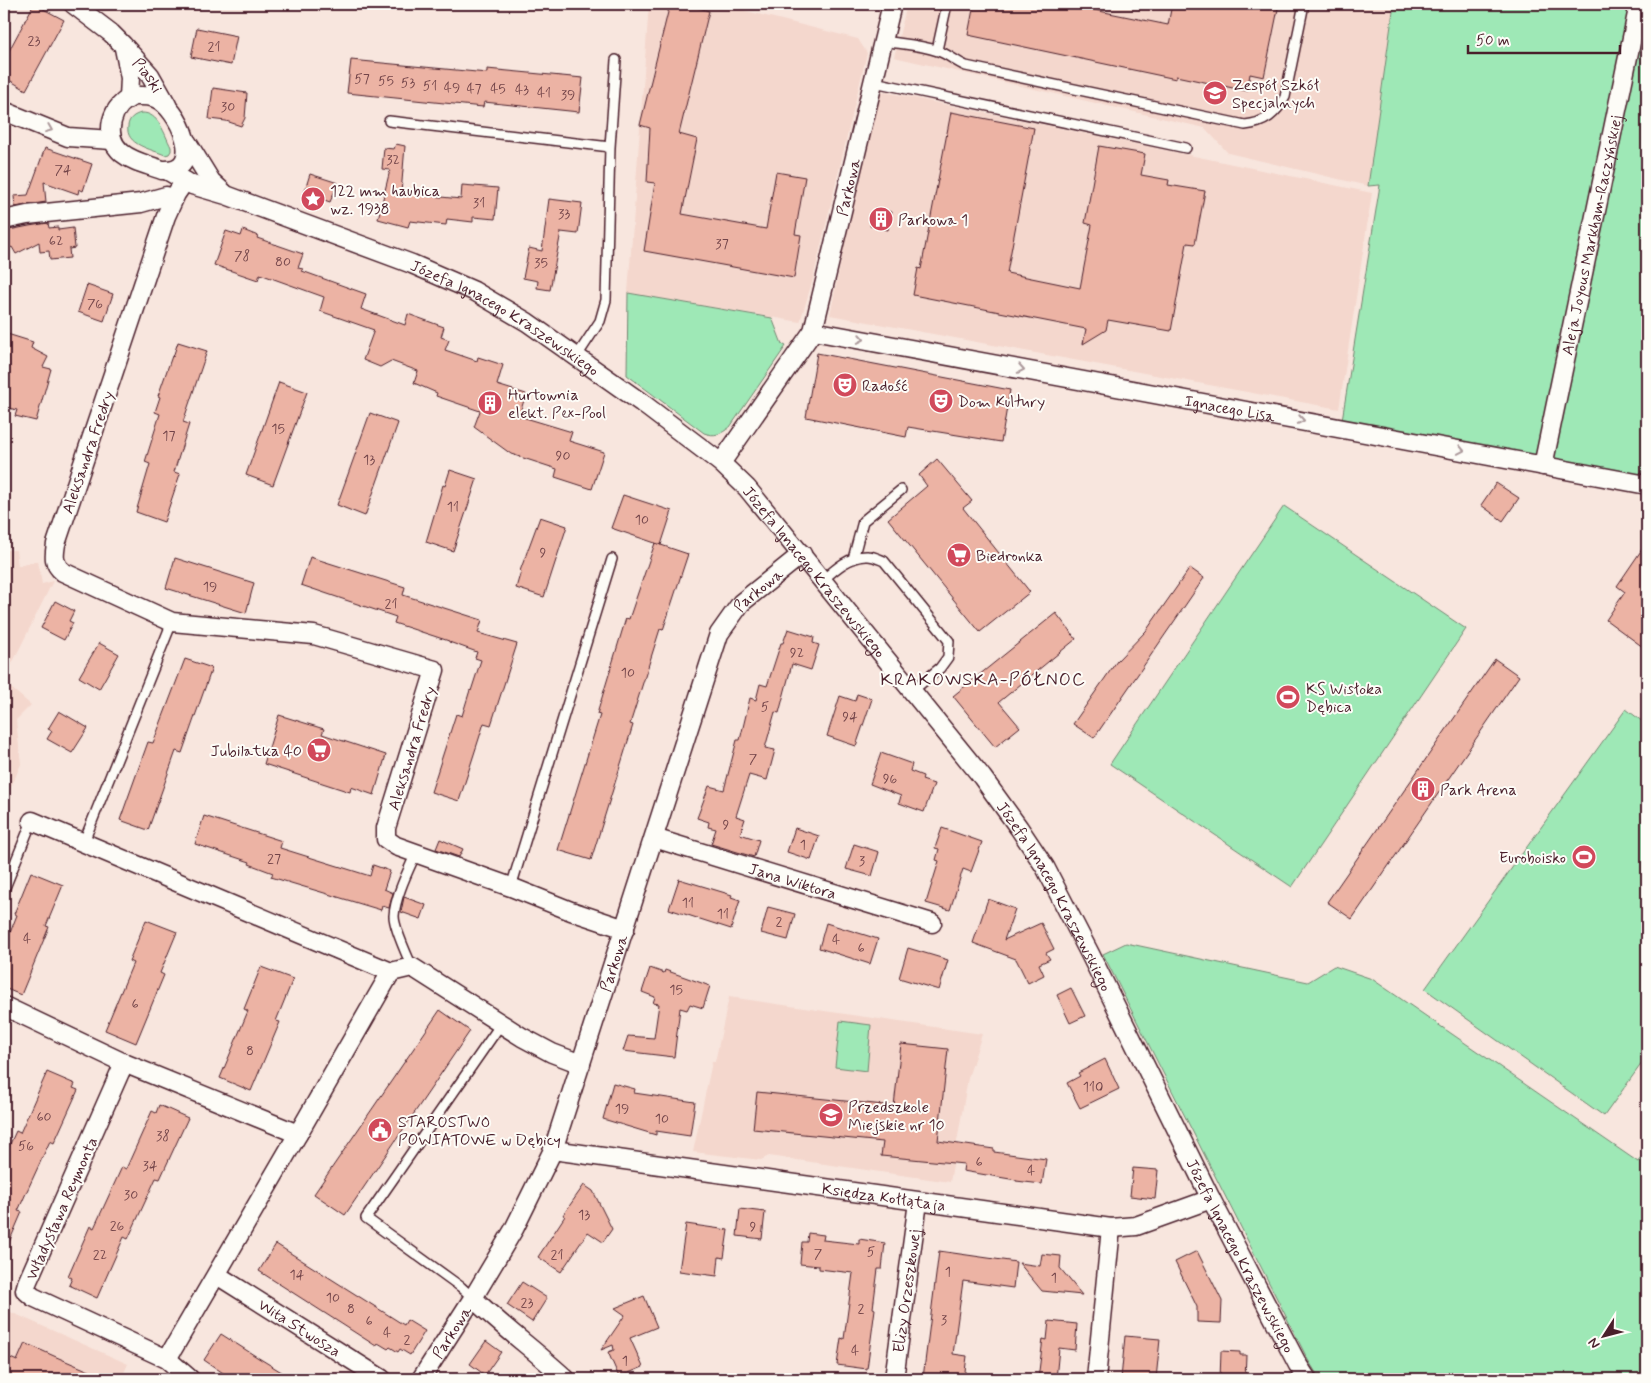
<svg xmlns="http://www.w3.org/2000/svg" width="1651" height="1383" viewBox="0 0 1651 1383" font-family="Mynerve,sans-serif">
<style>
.built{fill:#f4d7cd}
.green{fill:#9ee8b6;stroke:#748470}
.building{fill:#ecb3a4;stroke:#4a1f2b}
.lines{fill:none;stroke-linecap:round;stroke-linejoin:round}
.lane-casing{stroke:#4a1f2b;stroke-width:12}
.street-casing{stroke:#4a1f2b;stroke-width:21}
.lane{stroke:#fdfcf7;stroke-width:9}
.street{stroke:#fdfcf7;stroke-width:18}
.oneway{stroke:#ac999b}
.labels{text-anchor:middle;stroke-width:4;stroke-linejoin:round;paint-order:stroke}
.number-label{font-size:14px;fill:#724449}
.street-label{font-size:16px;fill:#4a1f2b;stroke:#fdfcf7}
.poi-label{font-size:16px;fill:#4a1f2b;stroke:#fdfcf7;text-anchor:start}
.neighbourhood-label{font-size:18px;letter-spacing:1px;fill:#4a1f2b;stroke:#fdfcf7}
</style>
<rect width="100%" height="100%" fill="#f8e6de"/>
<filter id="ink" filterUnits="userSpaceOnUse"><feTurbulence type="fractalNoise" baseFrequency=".02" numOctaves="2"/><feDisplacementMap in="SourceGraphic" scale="10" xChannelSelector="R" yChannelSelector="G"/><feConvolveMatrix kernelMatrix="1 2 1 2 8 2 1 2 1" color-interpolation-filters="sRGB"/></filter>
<g filter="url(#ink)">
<path class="built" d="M649,4H718L858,39L867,53L813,279L800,322L628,293Z
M907,4H1394L1368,186L1228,153L1205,128L894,57Z
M876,90L1372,193L1339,409L830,315Z
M4,550H16L18,566L38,561L42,584L53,581L4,680Z
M4,682L31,705L16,720L21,764L4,803Z
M729,997L982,1034L968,1078L950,1182L769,1156L761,1160L693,1152L712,1062H715Z
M4,1309L128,1364L121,1379H4Z"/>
<path class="green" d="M1394,4H1647V478L1342,420L1380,185L1368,186Z
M141,113C159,112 164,134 171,147V151L169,154L165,155C151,149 125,145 128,126C129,118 134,115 141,113Z
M628,293L772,318L782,344L786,346L730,427C721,434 715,437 704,433L627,375Z
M1284,506L1466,629L1292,887L1110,764Z
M1626,709L1647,725V1056L1604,1116L1425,989Z
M1126,943L1308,982L1334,966L1372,979L1638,1162L1647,1149V1379H1320L1308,1360L1103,954Z
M840,1021L871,1025L867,1071L835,1067Z"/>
<path class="building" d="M34,4L64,20L26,90L4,77V60Z
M670,4H686L709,11L679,134L697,139L682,214L766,229L776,172L805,177L795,234L801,235L794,278L644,251L655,183L647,182L650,128L640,125Z
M974,4H1065L1168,25L1172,4H1279L1264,77L1250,74L1247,91L1176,76V79L968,35Z
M197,28L237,36L231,65L191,57Z
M351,60L487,73V69L583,78L579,112L484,102L483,107L347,93Z
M213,88L247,93L245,118L241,126L226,121L209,119Z
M951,112L1034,128L1007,273L1080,288L1092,225L1085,223L1099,146L1145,154L1141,175L1169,180L1168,185L1205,191L1195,244L1187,243L1171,331L1108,320L1106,330L1083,344L1086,329L913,295L918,268L921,269Z
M396,144L405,146L401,193L461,199L462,185L498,188L495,219L473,217V222L447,219L446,225L410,221L408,227L378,219L390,170L382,169L384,148L394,149Z
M45,148L92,164L83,191L79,189L78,194L44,182L46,202L15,207L14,196L28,195Z
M310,174L338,183L330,202L304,193Z
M549,199L582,203L578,234L561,232L550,290L537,288L538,281L523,278L529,248L542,251Z
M875,208L892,212L888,230L870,226Z
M48,223L49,228L58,227V230L73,228L75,248L69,249L70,258L50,260L49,251L40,252L39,242L16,254L12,247L4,251V233L9,230L29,226Z
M243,230L258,236L257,238L303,254L298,268L303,269L302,271L366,294L361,309L405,325L408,314L444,327L441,337L449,340L445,350L477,361L478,357L503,365L497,385L526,394L519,416L572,432L569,441L604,452L592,489L555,477L557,469L511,454L474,427L480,411L436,396L437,393L414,383L418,371L391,361L380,367L363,360L374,330L320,311L324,297L260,274L258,280L214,265L226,231L241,236Z
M87,285L113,294L104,321L78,312Z
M4,333L33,342L31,348L48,357L43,367L51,369L36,421L15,416L17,410L4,407Z
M178,342L207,351L183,422L189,424L174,472L180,474L164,522L136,512L150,464L145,462L160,414L155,412L160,397L158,396L172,356L173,357Z
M817,353L1010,390L1001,442L908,427L906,437L806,417Z
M279,382L307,392L273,485L246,475Z
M370,413L398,423L365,516L337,505Z
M937,459L972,501L963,508L1030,592L980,632L888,519L927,486L919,475Z
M450,470L477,479L453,551L426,542L443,485L445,486Z
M1496,483L1519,498L1503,521L1481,505Z
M623,495L672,511L661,545L611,528Z
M540,517L567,526L544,597L516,588L521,571H520Z
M1647,542V650L1606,620L1625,592L1617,586Z
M655,543L688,554L663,630L660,629L630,724L633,725L591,860L558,850L600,715L597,714L626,618L629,619Z
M310,557L405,587L403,595L482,620L478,633L517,644L491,725L484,723L459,801L431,792L456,714L462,716L470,690L471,691L481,660L475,658L477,652L449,642V641L394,623L396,617L301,585Z
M175,558L254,583L246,613L166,588Z
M1190,568L1204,578L1094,738L1073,724L1117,661L1146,631Z
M55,601L74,611L69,621L73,623L64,640L41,628Z
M1056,613L1076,639L999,702L1020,727L995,747L953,696Z
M788,629L814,637L813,643L819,645L811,670L792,664L779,713L775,712L765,748L775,750L767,780L749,775L736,816L745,819L740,834L759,840L754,857L711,844L716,829L708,827L709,822L697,818L709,786L724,790L737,740H740L750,698L756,700L760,684L767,686L781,643H783Z
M99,643L119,654L99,689L79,677Z
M185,659L212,668L182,753L176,751L148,830L120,820L148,742L153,743Z
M1495,659L1519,676L1352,919L1327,902Z
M857,694L872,699L856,746L827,736L840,696L855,701Z
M59,711L88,728L72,753L47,739L52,731L48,729Z
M279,715L324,729L322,734L386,755L374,795L351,787L350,792L264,764Z
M881,753L912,764L910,771L923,776L922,780L934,784L924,812L899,803L901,796L870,784Z
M204,816L282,841L280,848L370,876L373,865L390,871L384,889L393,893L389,908L382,906L381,910L271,877L273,873L249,864L250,862L195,844Z
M795,828L819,836L811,860L787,852Z
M942,828L982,842L971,872L963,869L950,910L926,903L939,861L936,860L939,849L935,848Z
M440,839L463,849L459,857L436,849Z
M854,844L879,852L872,876L846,869Z
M31,872L63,885L46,926L49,927L21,995L4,988V948L17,915L14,914Z
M679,879L732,895L731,897L740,900L731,929L669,909Z
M404,897L426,905L421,919L401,912Z
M988,899L1015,909L1004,940L1041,923L1054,949L1046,953L1050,959L1039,964L1044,975L1028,983L1016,959L973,943Z
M768,907L795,914L788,940L761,933Z
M146,920L177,932L160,973L164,975L136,1043L105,1030L133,963L129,961Z
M826,923L878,939L870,964L819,948Z
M908,948L948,960L939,990L899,978Z
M261,967L293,979L276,1021L280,1022L251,1091L220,1078L248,1011L244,1009Z
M650,968L664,973L665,970L710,986L703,1008L690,1004L687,1010L680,1008L674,1057L623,1051L628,1036L654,1038L659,1004L653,1003L655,997L642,992Z
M1071,988L1085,1016L1070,1023L1057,995Z
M440,1010L470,1031L345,1215L314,1194Z
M901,1044L948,1049L938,1141L994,1149V1152L1046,1159L1042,1184L1016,1181V1180L963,1171L964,1164L881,1156L883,1142L753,1129L757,1092L894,1106Z
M1105,1059L1119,1089L1080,1108L1067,1083L1080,1076L1078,1073Z
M47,1072L75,1084L73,1088L78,1090L54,1143L50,1141L27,1191L18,1211L22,1212L4,1254V1157L16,1131L20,1133Z
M613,1083L635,1089L634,1093L695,1102L690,1136L656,1131V1135L603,1119Z
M159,1105L188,1118L160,1179L156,1178L128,1239L124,1237L97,1298L69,1285L72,1278L68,1276L90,1226L94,1228L122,1167L126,1169L152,1111L156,1113Z
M1133,1168L1158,1170L1155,1199L1130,1196Z
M584,1185L593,1191L612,1229L603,1242L588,1232L561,1272L538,1257L565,1216L563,1215Z
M740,1209L765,1212L762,1239L737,1236Z
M686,1224L728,1230L724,1258L719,1257L717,1276L679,1271Z
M808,1233L824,1235L823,1240L859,1244V1239L885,1243L882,1269H878L873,1308L875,1309L867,1369L837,1365L841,1338L844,1339L853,1273L819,1269V1266L800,1264L802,1242H807Z
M276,1244L404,1325L407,1320L425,1331L410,1355L400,1349L398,1352L390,1347L388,1349L378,1343L376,1346L259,1271Z
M939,1251L1016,1262L1013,1288L963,1281L953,1354L967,1356L964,1379L923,1378Z
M1197,1251L1222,1301L1221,1323L1197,1322V1307L1175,1262Z
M1042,1254L1061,1256L1060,1268L1082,1295L1042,1291L1019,1263L1040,1266Z
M522,1282L547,1298L532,1322L507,1305Z
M644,1296L657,1327L630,1338L643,1367L619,1377L608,1352L614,1350L613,1345L601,1350L625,1315L615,1308Z
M1049,1321L1077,1324L1075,1350L1059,1348L1056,1379H1038L1043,1339L1047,1340Z
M221,1334L257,1357L293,1379H232L204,1360Z
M1125,1336L1160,1339L1156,1379H1121Z
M486,1341L501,1352L485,1375L470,1364Z
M25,1343L54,1356L108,1379H12L4,1376V1355L17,1361Z
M1221,1351L1240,1352V1355H1246L1245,1379H1220Z"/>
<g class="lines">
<defs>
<path id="lane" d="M883,41C901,44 921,45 938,51C948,54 956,62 966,66L1245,125C1265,123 1276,114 1285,97L1304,4
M937,50L947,4
M874,82L1186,148
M389,121L610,147
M577,356L600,321L606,300L610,147L616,60
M853,559L863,521L901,490
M823,580C835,569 851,555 868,556C873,556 879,559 884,561L949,641L948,657L940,668L912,691
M83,844L172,622
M511,887L612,559
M4,890L32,821
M412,967C407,955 394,928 394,916C395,897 408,871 416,853
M473,1298L461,1287L366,1218L501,1024"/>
<g id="street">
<path id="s1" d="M73,4L111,33L123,45L150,75L167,105"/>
<path d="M124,48L130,78L129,98"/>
<path d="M135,96C142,96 148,95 155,98C178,106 209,173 162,170C149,165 133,162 122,153C102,136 111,103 135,96Z"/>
<path d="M4,111L68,137L112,140"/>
<path d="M187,142L211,181L224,193"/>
<path id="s2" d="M168,171L192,185L226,195L412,264L474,291L527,322L642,403L721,463L747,488L982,777L1019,828L1045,867L1090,954L1211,1199L1298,1365L1307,1379"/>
<path d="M185,181L176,194L166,216L56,544C54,556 53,564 63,572L172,622L314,635L435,670L386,828V839L396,846L511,887L571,911L625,929"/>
<path d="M4,220L27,215L141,203L166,196"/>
<path id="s3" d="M813,331L1647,485"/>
<path id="s4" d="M721,463L813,331L892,4"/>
<path id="s5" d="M1543,466L1639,4"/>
<path d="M32,821L391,972L412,967L522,1037L552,1053L581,1064"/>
<path id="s6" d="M654,838L932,923"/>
<path d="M4,1006L124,1063L298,1134L391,972"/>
<path d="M124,1063L27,1283L25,1290L33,1297L167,1359L190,1379"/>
<path id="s7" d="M553,1150L1111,1228L1136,1226L1211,1199"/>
<path id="s8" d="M217,1275L382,1379"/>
<path d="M473,1298C502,1327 536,1351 566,1379"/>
<path d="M167,1359L298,1134"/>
<path id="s9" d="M421,1379L473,1298L514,1229L553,1150L719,634L741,603L802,554"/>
<path id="s10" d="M894,1379L918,1202"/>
<path d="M1096,1379L1111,1228"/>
</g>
</defs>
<use href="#lane" class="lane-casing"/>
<use href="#street" class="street-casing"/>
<use href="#lane" class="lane"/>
<use href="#street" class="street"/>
</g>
<defs><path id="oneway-chevron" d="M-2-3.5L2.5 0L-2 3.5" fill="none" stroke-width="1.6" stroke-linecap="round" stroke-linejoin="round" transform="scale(1.25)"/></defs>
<g class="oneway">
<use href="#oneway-chevron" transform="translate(49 129) rotate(22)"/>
<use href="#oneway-chevron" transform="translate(861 339) rotate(10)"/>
<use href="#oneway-chevron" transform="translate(1021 369) rotate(10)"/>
<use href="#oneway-chevron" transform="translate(1301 420) rotate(10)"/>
<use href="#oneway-chevron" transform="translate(1461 450) rotate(11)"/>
</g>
</g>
<defs>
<symbol id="school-disc" viewBox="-11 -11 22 22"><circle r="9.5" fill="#d1495b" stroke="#fdfcf7"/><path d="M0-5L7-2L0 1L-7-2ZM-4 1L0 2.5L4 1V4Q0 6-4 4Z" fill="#fff"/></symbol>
<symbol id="sight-disc" viewBox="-11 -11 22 22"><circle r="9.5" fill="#d1495b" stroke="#fdfcf7"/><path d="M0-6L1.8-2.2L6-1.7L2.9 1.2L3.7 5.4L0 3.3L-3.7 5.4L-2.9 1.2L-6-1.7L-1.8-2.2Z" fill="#fff"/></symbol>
<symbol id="building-disc" viewBox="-11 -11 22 22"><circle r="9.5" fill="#d1495b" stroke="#fdfcf7"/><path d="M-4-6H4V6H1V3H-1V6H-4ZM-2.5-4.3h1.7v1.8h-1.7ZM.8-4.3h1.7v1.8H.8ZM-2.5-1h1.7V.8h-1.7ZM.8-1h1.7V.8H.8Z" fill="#fff"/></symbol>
<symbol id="theatre-disc" viewBox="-11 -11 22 22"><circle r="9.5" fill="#d1495b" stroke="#fdfcf7"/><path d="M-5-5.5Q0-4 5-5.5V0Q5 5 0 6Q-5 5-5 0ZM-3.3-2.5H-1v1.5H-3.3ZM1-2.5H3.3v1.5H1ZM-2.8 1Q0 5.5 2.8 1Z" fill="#fff"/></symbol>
<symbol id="supermarket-disc" viewBox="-11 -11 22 22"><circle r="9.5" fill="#d1495b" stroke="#fdfcf7"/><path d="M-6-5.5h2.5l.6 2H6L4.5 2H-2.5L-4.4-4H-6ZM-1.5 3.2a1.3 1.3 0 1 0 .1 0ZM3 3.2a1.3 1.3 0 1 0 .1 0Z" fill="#fff"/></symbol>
<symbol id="stadium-disc" viewBox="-11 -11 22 22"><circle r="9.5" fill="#d1495b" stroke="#fdfcf7"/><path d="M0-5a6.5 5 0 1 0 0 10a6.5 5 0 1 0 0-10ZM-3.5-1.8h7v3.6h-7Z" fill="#fff"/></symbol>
<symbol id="civic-disc" viewBox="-11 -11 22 22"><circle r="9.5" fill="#d1495b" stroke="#fdfcf7"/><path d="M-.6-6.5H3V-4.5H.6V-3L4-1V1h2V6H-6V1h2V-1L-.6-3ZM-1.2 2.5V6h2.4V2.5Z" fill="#fff"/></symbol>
</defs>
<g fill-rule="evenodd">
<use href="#school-disc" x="1201" y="79" width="28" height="28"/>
<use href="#sight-disc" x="299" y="185" width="28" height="28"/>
<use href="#building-disc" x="867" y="205" width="28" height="28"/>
<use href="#theatre-disc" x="831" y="371" width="28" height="28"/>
<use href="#theatre-disc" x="927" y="387" width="28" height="28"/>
<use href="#building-disc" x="476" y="389" width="28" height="28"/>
<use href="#supermarket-disc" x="945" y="541" width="28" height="28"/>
<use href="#stadium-disc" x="1274" y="683" width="28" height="28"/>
<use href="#supermarket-disc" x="305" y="736" width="28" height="28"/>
<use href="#building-disc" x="1409" y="775" width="28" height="28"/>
<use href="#stadium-disc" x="1570" y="843" width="28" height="28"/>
<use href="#school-disc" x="817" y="1101" width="28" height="28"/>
<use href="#civic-disc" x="366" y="1116" width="28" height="28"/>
</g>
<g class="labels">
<g class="number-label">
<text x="34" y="45">23</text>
<text x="214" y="51">21</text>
<text x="362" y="83">57</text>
<text x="386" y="85">55</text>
<text x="408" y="87">53</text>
<text x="430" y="90">51</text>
<text x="452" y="92">49</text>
<text x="474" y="93">47</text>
<text x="498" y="93">45</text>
<text x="522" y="94">43</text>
<text x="544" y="97">41</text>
<text x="568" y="99">39</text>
<text x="228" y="111">30</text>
<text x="393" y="164">32</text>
<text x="63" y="174">74</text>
<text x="479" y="207">31</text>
<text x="564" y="218">33</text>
<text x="56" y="245">62</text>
<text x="722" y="248">37</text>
<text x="242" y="260">78</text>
<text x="283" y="266">80</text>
<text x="541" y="267">35</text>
<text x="95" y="308">76</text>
<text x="278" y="433">15</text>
<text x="169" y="440">17</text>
<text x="563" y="460">90</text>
<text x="369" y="464">13</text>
<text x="453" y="511">11</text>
<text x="642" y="524">10</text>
<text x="543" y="557">9</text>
<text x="210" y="591">19</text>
<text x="391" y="608">21</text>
<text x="797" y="657">92</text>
<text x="628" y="677">10</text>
<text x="765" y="711">5</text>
<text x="850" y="721">94</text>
<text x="753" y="763">7</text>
<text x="890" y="783">96</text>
<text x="726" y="829">9</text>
<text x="803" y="849">1</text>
<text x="274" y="863">27</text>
<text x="862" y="865">3</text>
<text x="688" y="907">11</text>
<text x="723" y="918">11</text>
<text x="779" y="926">2</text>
<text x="27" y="943">4</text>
<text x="836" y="944">4</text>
<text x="861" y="952">6</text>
<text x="676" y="994">15</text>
<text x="135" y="1008">6</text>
<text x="250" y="1055">8</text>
<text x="1093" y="1091">110</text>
<text x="622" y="1113">19</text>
<text x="44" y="1121">60</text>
<text x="662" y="1123">10</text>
<text x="163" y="1140">38</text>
<text x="26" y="1150">56</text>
<text x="979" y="1166">6</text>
<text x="150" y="1170">34</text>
<text x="1031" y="1175">4</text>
<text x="131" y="1199">30</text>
<text x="584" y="1219">13</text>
<text x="117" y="1230">26</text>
<text x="753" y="1231">9</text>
<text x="871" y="1256">5</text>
<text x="818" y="1258">7</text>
<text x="100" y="1259">22</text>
<text x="557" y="1259">21</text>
<text x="948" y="1276">1</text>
<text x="297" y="1279">14</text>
<text x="1054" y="1282">1</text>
<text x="333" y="1302">10</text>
<text x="527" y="1307">23</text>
<text x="351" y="1313">8</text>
<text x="861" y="1313">2</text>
<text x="944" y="1324">3</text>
<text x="369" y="1325">6</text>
<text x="387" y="1337">4</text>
<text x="407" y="1344">2</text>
<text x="855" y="1355">4</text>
<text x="625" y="1365">1</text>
</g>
<g class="street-label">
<text dy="6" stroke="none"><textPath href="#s1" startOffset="104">Piaski</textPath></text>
<text dy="6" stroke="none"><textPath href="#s4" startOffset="309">Parkowa</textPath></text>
<text dy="6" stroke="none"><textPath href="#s5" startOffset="236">Aleja Joyous Markham-Raczyńskiej</textPath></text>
<text dy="6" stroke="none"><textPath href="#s2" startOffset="369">Józefa Ignacego Kraszewskiego</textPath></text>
<text dy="6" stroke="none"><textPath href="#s3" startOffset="424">Ignacego Lisa</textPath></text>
<text transform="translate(87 452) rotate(-71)" y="6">Aleksandra Fredry</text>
<text dy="6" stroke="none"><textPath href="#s2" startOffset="774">Józefa Ignacego Kraszewskiego</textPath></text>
<text dy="6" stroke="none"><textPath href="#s9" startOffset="866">Parkowa</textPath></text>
<text transform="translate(411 748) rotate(-73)" y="6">Aleksandra Fredry</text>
<text dy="6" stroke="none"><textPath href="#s6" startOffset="145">Jana Wiktora</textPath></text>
<text dy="6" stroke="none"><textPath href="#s2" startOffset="1179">Józefa Ignacego Kraszewskiego</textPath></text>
<text dy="6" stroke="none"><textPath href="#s9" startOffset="461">Parkowa</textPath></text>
<text dy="6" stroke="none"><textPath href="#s7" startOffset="334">Księdza Kołłątaja</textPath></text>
<text transform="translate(61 1208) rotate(-66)" y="6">Władysława Reymonta</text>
<text dy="6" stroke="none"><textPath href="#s2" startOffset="1584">Józefa Ignacego Kraszewskiego</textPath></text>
<text dy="6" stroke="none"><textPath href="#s10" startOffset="89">Elizy Orzeszkowej</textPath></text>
<text dy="6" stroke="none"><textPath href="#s8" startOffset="98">Wita Stwosza</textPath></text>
<text dy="6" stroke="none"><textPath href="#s9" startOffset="56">Parkowa</textPath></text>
</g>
<g class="poi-label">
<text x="1232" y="90">Zespół Szkół<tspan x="1232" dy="18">Specjalnych</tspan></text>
<text x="330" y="196">122 mm haubica<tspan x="330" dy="18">wz. 1938</tspan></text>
<text x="898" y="225">Parkowa 1</text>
<text x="862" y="391">Radość</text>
<text x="508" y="400">Hurtownia<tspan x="508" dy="18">elekt. Pex-Pool</tspan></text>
<text x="958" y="407">Dom Kultury</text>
<text x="976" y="561">Biedronka</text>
<text x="1306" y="694">KS Wisłoka<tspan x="1306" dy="18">Dębica</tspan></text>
<text x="302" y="756" text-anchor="end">Jubilatka 40</text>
<text x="1440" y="795">Park Arena</text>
<text x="1566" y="863" text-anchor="end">Euroboisko</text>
<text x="848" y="1112">Przedszkole<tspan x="848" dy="18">Miejskie nr 10</tspan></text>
<text x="398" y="1127">STAROSTWO<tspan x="398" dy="18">POWIATOWE w Dębicy</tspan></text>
</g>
<g class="neighbourhood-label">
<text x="983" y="685">KRAKOWSKA-PÓŁNOC</text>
</g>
</g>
<rect width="1651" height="1383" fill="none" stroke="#fdfcf7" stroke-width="20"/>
<rect x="10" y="10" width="1631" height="1363" fill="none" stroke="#4a1f2b" stroke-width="2" filter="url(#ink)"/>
<g transform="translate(1604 1336) rotate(234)" stroke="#fdfcf7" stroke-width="4" paint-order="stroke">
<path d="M0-4L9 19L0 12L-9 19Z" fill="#4a1f2b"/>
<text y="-8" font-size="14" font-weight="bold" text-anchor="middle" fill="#4a1f2b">N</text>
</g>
<path d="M1468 45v8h152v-8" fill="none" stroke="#4a1f2b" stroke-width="2.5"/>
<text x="1476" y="45" font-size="15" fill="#4a1f2b" stroke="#fdfcf7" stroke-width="4" paint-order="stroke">50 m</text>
</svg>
